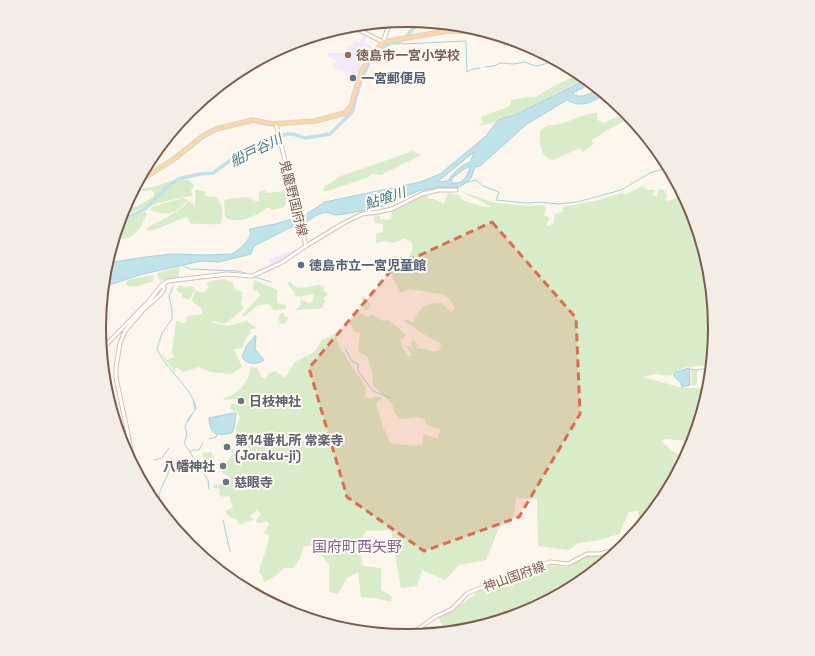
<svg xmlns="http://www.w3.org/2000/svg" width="815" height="656" viewBox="0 0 815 656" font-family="'Space Grotesk','Noto Sans JP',sans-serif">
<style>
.education{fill:#f3e8fa}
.green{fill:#d8ecc9}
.water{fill:#bfe3e8;stroke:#a5d3da;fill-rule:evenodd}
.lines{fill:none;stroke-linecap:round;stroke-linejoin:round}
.stream{stroke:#a5d3da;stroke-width:1}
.river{stroke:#bfe3e8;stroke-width:3.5}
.secondary-casing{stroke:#d6c0b0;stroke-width:5}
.primary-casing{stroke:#dad1cd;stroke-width:5.5}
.secondary{stroke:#fff;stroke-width:3}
.primary{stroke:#fbd9a5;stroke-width:3.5}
.marked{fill:#dc6d51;fill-opacity:0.2;stroke:#dc6d51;stroke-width:3;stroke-dasharray:8 5;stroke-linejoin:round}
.education-dot{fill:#8d6e63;stroke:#fffaf3;stroke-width:1.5}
.service-dot{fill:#5c6f8a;stroke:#fffaf3;stroke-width:1.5}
.worship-dot{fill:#6b7280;stroke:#fffaf3;stroke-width:1.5}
.labels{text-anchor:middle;stroke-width:4;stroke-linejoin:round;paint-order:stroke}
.education-label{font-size:13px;font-weight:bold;fill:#785e54;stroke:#fffaf3;text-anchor:start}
.service-label{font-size:13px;font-weight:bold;fill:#4e5e75;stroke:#fffaf3;text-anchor:start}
.street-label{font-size:13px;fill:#7a5c4d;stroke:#fffaf3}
.worship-label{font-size:13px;font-weight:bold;fill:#5b616d;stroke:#fffaf3;text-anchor:start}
.water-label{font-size:14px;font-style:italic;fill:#437c86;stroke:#fffaf3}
.quarter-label{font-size:15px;fill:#846695;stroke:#fffaf3}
.rim{fill:none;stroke:#7a5c4d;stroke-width:2}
</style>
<rect width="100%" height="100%" fill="#fdf6ec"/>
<path class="education" d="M364,33L367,35L364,42L371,46V50L359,75L334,68L336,60L328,57V53H345L347,47H351L353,41L360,42Z
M296,249L297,251L272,266L268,259Z"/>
<path class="green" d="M579,74L587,78C552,93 515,120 477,126L483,123L481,117L510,106L511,100L527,97L534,98L552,87Z
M624,109L630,116L629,119L609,129L592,140L593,144L583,152L580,148L553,160C539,158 540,142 540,131L548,125C565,127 580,113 597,113C597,119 598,122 604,123L619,116Z
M413,151L421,155L381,175L370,174L369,177L328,191H324L323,189L325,186L343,175L347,174Z
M173,180H189L194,186L191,190L193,196C175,198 134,208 120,219L127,202L131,207H136L154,196V192L151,190L143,191L134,189L135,188C148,190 160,185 173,180Z
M642,186L647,190H656L652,193L654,196H657L659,189L664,190L665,193L667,194L666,200L669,201L682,195V192L692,210L710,268L715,328L712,365C698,367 680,364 671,376L656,374L642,377L683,388H710L691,447L687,441L665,439L662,441C668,448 677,456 686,457L663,499L642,525L641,526L638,511L629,512L619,534L600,540L578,543L569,550L538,546L537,499L516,498L514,516L498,530L486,560L459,565L445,580L422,570L417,586L401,588L391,530L366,531L359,545L363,566L381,568V590L392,596L391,602L375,598L361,597L358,572L347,578L338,594L329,592V565L314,546H304L300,558L294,568H284L275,576L264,582L262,575L259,573C261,560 268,549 269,535L264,533L269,524L266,521L261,523H257L256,520L261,514L257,510L249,517L254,519L239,525L237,520L228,516L225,511L233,508L229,496L223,497L219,495L220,490L217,488H213L214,484L229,485L230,477L224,474L221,470L233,454V453L229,450L230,449L236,451L241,446L245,443L244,441L236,439V428L240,417L237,412L230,409L231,404C236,403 240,405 246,405L244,398L224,400L223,399C238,394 249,383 251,367C258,367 259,371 261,377L266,379L268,374L275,371L285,378L295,362L314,352L322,340L335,334L340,348L366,387L365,397L371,399L374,396L382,398L376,403L382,424L390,443L416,446L422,445L424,434L438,439L440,429L427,425L424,419L416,417L401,419L395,414L392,404L373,385V376L367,356L360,353L358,349L360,333L355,332L349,322L358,312L367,316L373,315L383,321L389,320L405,334L404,338L401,340L400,339L402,347L409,357L412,355L406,346H410L413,351L411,343L414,339L417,344L416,349C424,346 432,354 439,350L441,345L439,342L428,337L404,321L405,320L414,322C419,307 426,303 442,303L451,312L455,308L448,297L441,294L409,289L403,292H400L386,264L391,260V257L395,256L405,259C412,255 415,249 411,242L404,238L394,243L386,241L376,243V233L383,232V224L375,223L374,219L375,215L380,216V219L386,220L391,219L392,211L420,197L427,195L429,199H434L444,204L448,193L459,195L462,200L484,207H492L460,191L495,203L528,206L543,205L546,208L544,215L550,218L546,225L550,226L554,223L555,214L563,212V207L599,200L622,193L625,195Z
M195,190L205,191V196L216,197C224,207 223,212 221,224C211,225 202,223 191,224L187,217C173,220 162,229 148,231L147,228C162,219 178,213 189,201L194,205H195Z
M265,190L267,193L287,191L286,203L284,207L272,210L268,207C259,215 236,226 225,217L224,201L227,199L249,197L255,201H259V192Z
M183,198L188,200C175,215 168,216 150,210L152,207Z
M145,212L147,214C140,228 136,241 117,238C111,223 135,216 145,212Z
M179,267V277L160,281L157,273Z
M153,275L154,277L152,282C141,284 139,289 126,285L125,284L128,280Z
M224,279L233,283L236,290L243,292L241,304L244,308L234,317L224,324L215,321L210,322L228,326L247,321L256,328L250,330L251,333L246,338L242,348L234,349L242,367L232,374L210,372L199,367L183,372L178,368H175V373L161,354H163L167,360L174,357L172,352L176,321L184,323L186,322L187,316L202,314V309L192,301L195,290L203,293L209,287L206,283L216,280Z
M254,280L277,290V303L286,305V309L274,310L268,304L257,306L244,317L242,315L260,296L259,292L253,290Z
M290,281L295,287L298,288L320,285L325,287L323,290L328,294L326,297H323L325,302L322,308L297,310L295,309L298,308L301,304L300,301L302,300L309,303L312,302L314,296L313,294C306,294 301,298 295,296V293L287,283Z
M179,285L183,287L192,286L195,289L189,300L182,297V294L176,290Z
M364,296L371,305L367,311L363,309L365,304L361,298Z
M281,313H284L285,317H289L285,324H281L278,319Z
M691,369L697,371V384L692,386Z
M211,452L214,457L209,460L203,459V453Z
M587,555H604L607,561L578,584L525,613L467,630L411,636L423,627L433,626L440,632L444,630L439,617L456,608L477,593L479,590L506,580L521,572L550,565L564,567L570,566Z"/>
<path class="water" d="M587,79L592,83L573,93C579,101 592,92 600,89L606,94C592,101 583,109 567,100L527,124L480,166L475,167L471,178L466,183L457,188L439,187L418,191L384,206L345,214L335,215L326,212L319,214L306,222L287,229L254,246L251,254L219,262L201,261L139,275L104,287L107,263L145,257L172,254L207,255L232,254L242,247L249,238L251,233L249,231L250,229L275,224L305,215L325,202L420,182L440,174L486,136L498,120L515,115ZM474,152L471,161L462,166L452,175L448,181L437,182ZM470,166C468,176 464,184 452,183V178L464,169Z
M256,335L255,349L264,360C258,365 246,365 242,357L247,345Z
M689,368L690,385L682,387L680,382L673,375L676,372Z
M233,413H236C234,420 236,425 233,431C231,434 230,433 227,434C224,434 220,435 217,434C211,433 209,423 209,418Z"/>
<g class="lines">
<path class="stream" d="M399,43L404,44L466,41L467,72L473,69L480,68
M485,67L494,66L501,63L513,64L525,62L535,66L541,65L557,60
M465,183L476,180L483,186L499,192L496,200L527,203L539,202L559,204L577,202L621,190L650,173L669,167
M183,266L190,269L238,271L248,274
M255,277L271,282
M173,287L169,296L172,309V319L162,333L157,349C166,370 192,387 196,408L185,426L187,435L184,443L208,480L209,489
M345,349L352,361L358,364V371L373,391L391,398
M689,369L697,370L707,368L709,371L711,376
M193,401L195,409
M187,421L192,414
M209,439L216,437L217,435
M189,452L194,450H199L203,443
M154,460L162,458L169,448
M158,498V507
M160,501V510
M159,509V494L169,471L171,458
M223,520L230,551
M257,587L261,593L270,597L275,603L288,604L292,613"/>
<path class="river" d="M119,222L145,209L167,187L178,179L200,174L213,173L231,160L281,136L287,134H293L305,138L330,134L352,112L361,80L370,61L384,47L391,43H399L404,39L420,21"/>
<defs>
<path id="secondary" d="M343,27L359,30L383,42L390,22
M306,246L342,224L362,214L378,212L392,209L422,194L439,190H456
M102,349L149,301L161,286L168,281L227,274L252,276L281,263L306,246L276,124
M133,464L128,434L116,378V367L120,343L125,331L143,310L160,295L164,289L163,284
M408,636L435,617L452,609L468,593L496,582L505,579L517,572L531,569L550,562L568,564L587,554H599L611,551L628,542"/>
<path id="primary" d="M138,182L174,159L203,136L216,129L253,120L272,124L315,121L345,113L351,106L358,82L363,69L369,58L383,42L447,31H483"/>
</defs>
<use href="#secondary" class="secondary-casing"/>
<use href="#primary" class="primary-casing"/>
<use href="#secondary" class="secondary"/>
<use href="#primary" class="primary"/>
</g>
<path class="marked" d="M492,222L576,318L580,414L519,517L424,551L347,497L309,368L394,267Z"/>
<circle class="education-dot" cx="348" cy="55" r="4"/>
<g class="service-dot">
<circle cx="353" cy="78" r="4"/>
<circle cx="301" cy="265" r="4"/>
</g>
<g class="worship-dot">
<circle cx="241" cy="401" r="4"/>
<circle cx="227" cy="447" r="4"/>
<circle cx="223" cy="466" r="4"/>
<circle cx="226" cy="482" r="4"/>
</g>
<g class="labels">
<g class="education-label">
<text x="356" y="60">徳島市一宮小学校</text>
</g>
<g class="service-label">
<text x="361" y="83">一宮郵便局</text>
<text x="309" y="270">徳島市立一宮児童館</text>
</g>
<g class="street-label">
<text transform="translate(294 198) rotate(76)" y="5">鬼籠野国府線</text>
<text transform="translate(514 576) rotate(-20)" y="5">神山国府線</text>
</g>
<g class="worship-label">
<text x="249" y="406">日枝神社</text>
<text x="235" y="445">第14番札所 常楽寺<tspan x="235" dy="15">(Joraku-ji)</tspan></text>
<text x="215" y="471" text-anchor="end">八幡神社</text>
<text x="234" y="487">慈眼寺</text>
</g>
<g class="water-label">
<text transform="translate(256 150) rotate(-26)" y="5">船戸谷川</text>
<text transform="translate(385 198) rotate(-18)" y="5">鮎喰川</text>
</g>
<g class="quarter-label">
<text x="357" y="552">国府町西矢野</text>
</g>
</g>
<path d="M0 0H815V656H0ZM106 328a301 301 0 1 1 602 0a301 301 0 1 1-602 0Z" fill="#f4ede6" fill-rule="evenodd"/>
<path class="rim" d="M106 328a301 301 0 1 1 602 0a301 301 0 1 1-602 0Z"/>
</svg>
